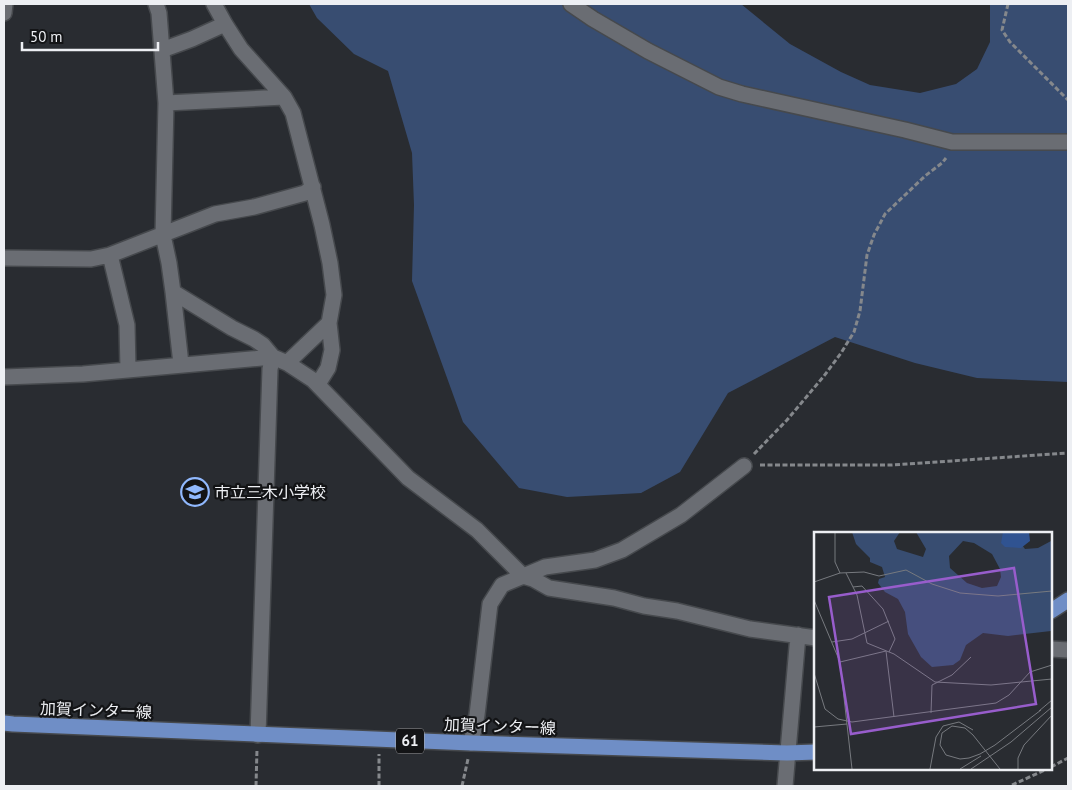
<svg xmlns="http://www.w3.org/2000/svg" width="1072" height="790" viewBox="0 0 1072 790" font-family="'PT Sans','Noto Sans JP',sans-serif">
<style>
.green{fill:#384d71}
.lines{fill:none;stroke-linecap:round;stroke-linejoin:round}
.minor-casing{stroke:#46494d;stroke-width:18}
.major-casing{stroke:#46494d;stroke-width:18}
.path{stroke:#85888c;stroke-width:3;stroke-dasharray:5 2.5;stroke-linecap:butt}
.minor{stroke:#6a6d73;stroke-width:15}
.major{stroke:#6f8ec6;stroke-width:15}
.labels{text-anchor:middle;stroke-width:4.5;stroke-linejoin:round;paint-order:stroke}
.shield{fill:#131416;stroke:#acadb1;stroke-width:1}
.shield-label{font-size:15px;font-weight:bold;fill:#edeff3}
.poi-label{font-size:16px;fill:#edeff3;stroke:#131416;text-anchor:start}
.street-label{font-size:16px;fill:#edeff3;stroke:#131416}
.inset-road{fill:none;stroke:#777a7f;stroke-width:1}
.view{fill:#985dcc;fill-opacity:0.15;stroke:#985dcc;stroke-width:2.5}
.inset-edge{fill:none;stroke:#edeff3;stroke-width:2.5}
</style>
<rect width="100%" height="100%" fill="#292c31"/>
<path class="green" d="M309,4H741L790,44L841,72L870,85L920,93L956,84L977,69L990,42V4H1068V382L977,378L915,363L835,337L728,393L680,472L641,493L567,497L519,488L463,422L412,281L414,205L412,153L388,71L354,54L317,18Z"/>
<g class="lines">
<defs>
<path id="minor" d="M156,4L159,13L166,103L163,235L169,263L173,292L232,328L254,339L263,345L273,357L287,363L313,380L408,478L477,530L523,576L533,579L549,588L614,598L644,606L677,611L750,629L816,638
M214,4L225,24L241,49L284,97L293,113L322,225L330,263L334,295L329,323L287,363
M571,4L593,19L648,51L719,87L742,94L905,130L952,142H1068
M4,13L5,4
M162,50L192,39L225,24
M166,103L284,97
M110,255L127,325L128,369
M4,258L91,259L110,255L215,214L254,207L305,193L313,187
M173,292L181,364
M4,377L83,374L273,357
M318,384L328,368L332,350L329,323
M1051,649L1068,650
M258,735L270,369L273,357
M471,743L477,715L490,604L502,585L545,567L595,560L622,550L681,515L744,466
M785,786L798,635"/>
<path id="major" d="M1051,611L1068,600
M4,723L13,724L471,743L787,753L816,752"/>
</defs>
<use href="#minor" class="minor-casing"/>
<use href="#major" class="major-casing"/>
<path class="path" d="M1008,4L1002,30L1010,42L1068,100
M754,454L787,420L824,376L841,353L854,332L860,311L867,255L874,235L885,214L925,176L942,163L946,158
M760,465H892L1068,453
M1051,767L1068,758
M1012,785L1047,769
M256,786L257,749
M379,786V754
M462,786L468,759"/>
<use href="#minor" class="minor"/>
<use href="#major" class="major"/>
</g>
<defs>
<symbol id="school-ring" viewBox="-11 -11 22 22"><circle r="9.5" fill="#131416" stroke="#90b8fd" stroke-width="1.5"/><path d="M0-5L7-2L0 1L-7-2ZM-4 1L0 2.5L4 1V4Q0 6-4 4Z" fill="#90b8fd"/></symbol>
</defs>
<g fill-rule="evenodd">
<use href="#school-ring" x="179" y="476" width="32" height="32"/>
</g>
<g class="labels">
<rect class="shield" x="396" y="728.5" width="28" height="25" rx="4"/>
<g class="shield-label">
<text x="410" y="746">61</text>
</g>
<g class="poi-label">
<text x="214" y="498">市立三木小学校</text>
</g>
<g class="street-label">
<text transform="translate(96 710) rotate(2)" y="6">加賀インター線</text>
<text transform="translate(500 726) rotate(2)" y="6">加賀インター線</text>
</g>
</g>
<g transform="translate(814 532)">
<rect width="238" height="238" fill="#292c31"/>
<path d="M38,0H86L80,9L83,17L109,25L112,17L102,0H213L208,13L211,17L224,16L237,9V99L194,104L169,101L152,113L146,128L139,133L118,135L107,125L94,102L91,80L84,67L71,60L64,51L65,47L71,45L68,35L56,30V26L42,12ZM149,9L160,11L178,22L186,37L187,45L183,54L168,56L153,51L136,36L135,24Z" fill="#384d71" fill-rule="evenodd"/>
<path d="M189,0H215L216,9L207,16L191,15L187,11Z" fill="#305391"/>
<path class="inset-road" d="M21,0V30L26,41M32,41L43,63L53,111L80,122L121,150L177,153L238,147M0,50L26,41L50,40L65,44L92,38L118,52L146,61L184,64L238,59M39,55L48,54L69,77L81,107L75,120M0,68L26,130L38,237M18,110L38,107L75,89M72,119L80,185M26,130L72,119M0,141L11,177L24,187L38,190L182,171L195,163L216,140L238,133M225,179L238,168M117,181L118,153L138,143L157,125M0,195L33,192M116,237L122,205L129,194L145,190L159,198M146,237L167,224M157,237L197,210L238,175M186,237L163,208L159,203L151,196L138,194L128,201L126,213L132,223L146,227L155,226L166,222L181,213L227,178M204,237V226L210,213L238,183"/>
<path class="view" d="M200,36L222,172L37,202L15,65Z"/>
<rect width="238" height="238" class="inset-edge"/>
</g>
<rect width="1072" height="790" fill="none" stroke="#edeff3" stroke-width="10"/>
<path d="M22 42v8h136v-8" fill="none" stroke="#edeff3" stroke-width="2.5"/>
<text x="30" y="42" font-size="15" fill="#edeff3" stroke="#131416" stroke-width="4" paint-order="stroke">50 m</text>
</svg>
